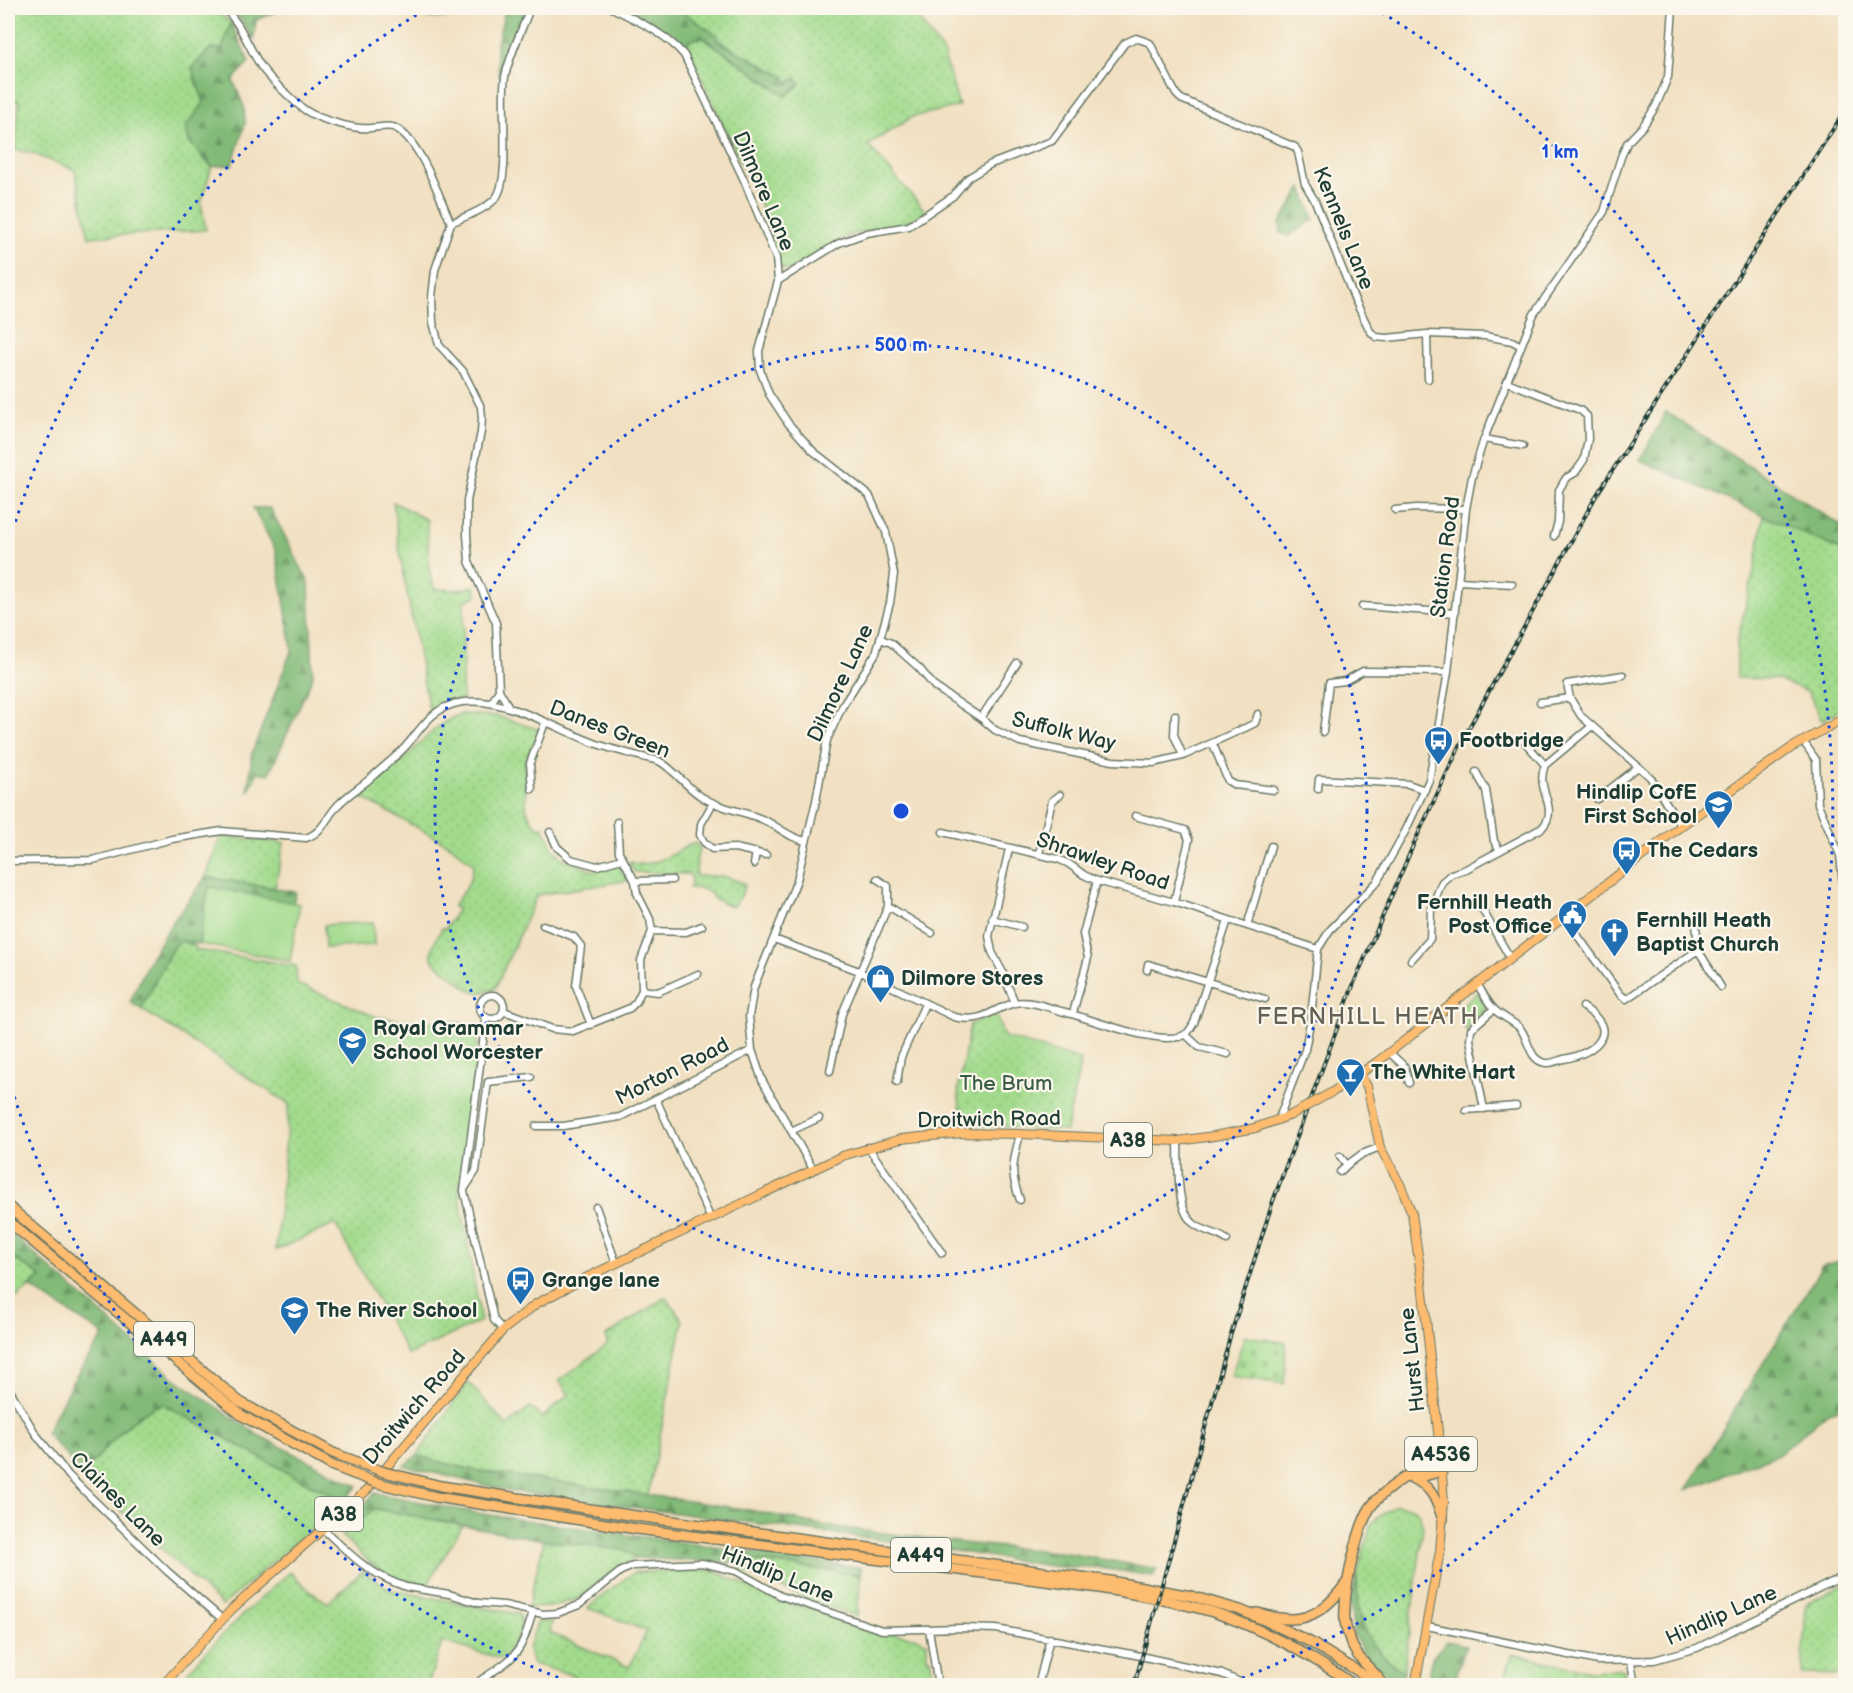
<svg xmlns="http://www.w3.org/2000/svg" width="1853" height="1693" viewBox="0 0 1853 1693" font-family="'Balsamiq Sans',sans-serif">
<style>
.green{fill:url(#green-dots);stroke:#618c60;stroke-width:1.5}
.forest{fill:url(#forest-firs);stroke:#507c56;stroke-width:1.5}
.cemetery{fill:url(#cemetery-stones);stroke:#618c60;stroke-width:1.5}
.pitch{fill:#a3db8d;stroke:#618c60;stroke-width:1.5}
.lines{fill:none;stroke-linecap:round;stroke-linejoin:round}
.minor-casing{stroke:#687665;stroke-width:9}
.major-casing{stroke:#687665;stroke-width:10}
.highway-casing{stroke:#687665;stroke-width:12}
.minor{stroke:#fff;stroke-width:6}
.major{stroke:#fdbc6f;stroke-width:8}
.highway{stroke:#fdbc6f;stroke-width:9}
.rail-casing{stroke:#1f3d34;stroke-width:4}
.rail{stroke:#fbf7ec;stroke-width:1.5;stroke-dasharray:4.5;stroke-linecap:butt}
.major-bridge-casing{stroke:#687665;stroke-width:10;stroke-linecap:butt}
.highway-bridge-casing{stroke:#687665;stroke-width:12;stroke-linecap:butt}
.major-bridge{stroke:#fdbc6f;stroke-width:8}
.highway-bridge{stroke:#fdbc6f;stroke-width:9}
.ring{fill:none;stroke:#1d4ed8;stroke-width:3;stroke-dasharray:3 6}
.labels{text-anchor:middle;stroke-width:4.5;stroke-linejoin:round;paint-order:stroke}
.shield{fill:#fbf7ec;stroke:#61756b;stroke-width:1.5}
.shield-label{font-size:20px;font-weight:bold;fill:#1f3d34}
.street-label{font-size:21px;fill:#1f3d34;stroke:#fbf7ec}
.poi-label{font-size:21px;font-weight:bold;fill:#1f3d34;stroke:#fbf7ec;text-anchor:start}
.park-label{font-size:21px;fill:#395d46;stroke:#fbf7ec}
.quarter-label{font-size:24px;letter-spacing:1.5px;fill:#646255;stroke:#fbf7ec}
.centre{fill:#1d4ed8;stroke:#fbf7ec;stroke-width:3}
.ring-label{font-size:18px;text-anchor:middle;font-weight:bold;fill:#1d4ed8;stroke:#fbf7ec;stroke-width:4.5;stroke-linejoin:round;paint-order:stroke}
</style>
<defs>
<pattern id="green-dots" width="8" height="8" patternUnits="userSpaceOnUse" patternTransform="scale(1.5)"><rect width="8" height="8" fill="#a3db8d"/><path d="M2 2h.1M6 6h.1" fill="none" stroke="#8cbd7a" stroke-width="1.8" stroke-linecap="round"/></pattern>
<pattern id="forest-firs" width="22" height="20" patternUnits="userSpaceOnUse" patternTransform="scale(1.5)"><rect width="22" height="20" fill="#82bb78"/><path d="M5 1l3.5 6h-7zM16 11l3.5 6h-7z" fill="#6a9963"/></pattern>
<pattern id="cemetery-stones" width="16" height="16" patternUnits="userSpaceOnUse" patternTransform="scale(1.5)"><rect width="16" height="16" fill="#a3db8d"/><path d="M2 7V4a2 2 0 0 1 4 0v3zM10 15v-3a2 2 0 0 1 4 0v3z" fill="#8cbd7a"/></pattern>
</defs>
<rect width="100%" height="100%" fill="#fbf7ec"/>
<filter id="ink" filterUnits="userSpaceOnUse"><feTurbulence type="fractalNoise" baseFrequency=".0167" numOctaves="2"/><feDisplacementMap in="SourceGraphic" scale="12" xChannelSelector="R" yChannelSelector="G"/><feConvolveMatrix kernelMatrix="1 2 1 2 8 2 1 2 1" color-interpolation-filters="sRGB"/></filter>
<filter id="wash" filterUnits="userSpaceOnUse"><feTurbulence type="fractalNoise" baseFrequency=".008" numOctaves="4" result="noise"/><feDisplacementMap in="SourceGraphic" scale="24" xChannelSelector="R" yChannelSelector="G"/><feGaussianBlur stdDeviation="1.35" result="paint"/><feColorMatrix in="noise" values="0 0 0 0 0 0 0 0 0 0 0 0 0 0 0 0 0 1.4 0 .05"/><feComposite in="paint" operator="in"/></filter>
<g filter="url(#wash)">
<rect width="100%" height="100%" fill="#f1e0c1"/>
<path class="green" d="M15,8H210L231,22L222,49L194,78L205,103L202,158L212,166L201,203L206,230L89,237L75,170L31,153L15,150L19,101H8V23Z
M677,8H905L916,16L943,52L959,106L912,117L868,145L926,212L905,223L847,236L789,270H784L780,266L762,208L686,45L690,40L702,37L786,96L799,84L797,78L788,84L785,77L717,40V36Z
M393,502L427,520L429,571L435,589L459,590L475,586L477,595L464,602L462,696L463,699L445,701L429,710L401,560Z
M1764,514L1845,552V706L1822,721L1808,692L1775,679L1737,678V642L1756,562Z
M462,714L497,716L540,730L525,761L526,808L532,821L539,828L543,826L554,850L564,859L593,871L619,863L623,873L631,880L537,895L495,989L480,993L470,990L433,961C428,950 437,938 442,928L445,929L458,909L453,907C462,890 472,886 473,864L451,846L359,796C374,784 389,773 403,760C423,742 436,722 462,714Z
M221,836L284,843L275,888L206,877Z
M695,843L700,848L697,857L696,876H724L745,884L741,896L733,907L714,899L710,893L704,889L689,888L692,879L689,874L635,872L628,862C633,862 637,865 642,864C662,863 677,850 695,843Z
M181,941L194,945L197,950L296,966L297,984L377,1017L420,1022L452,1021L479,1027L469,1123L459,1192L481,1321L408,1355L335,1224L276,1250L289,1104L141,1009L173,947Z
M1478,992L1485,1005V1010L1465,1030L1460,1007Z
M996,1015L1004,1037L1081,1060L1066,1131L962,1124L958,1090L970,1024Z
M8,1254L41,1277L8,1305Z
M666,1297L683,1321L648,1495L473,1470L417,1456L468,1382L507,1426L530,1407L542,1418L569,1394L559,1381L607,1345L606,1336Z
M163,1404L305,1482L344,1500L222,1606L83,1474C104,1451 132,1412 163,1404Z
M1396,1505C1415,1507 1420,1509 1423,1528L1404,1671L1392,1667L1366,1636L1357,1606V1576L1370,1526L1376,1519Z
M375,1509L463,1525L427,1585L392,1577L370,1563L342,1536L349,1528Z
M544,1540L626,1550L636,1558L610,1573L580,1598L550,1607L528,1608Z
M755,1561L861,1575L857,1616L809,1600L742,1571L739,1563Z
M703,1570L715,1571L777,1600L812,1609L858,1628L920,1638L924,1642H927V1658H930L935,1685H572L575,1676L533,1664L528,1649L538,1621L552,1622L550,1633L629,1667L647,1631L588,1608L610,1589L635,1572Z
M363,1571L391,1590L518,1614C528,1628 511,1647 503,1659L442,1642L428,1685H176C211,1645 250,1607 290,1572L311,1592L328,1603Z
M1845,1584V1675L1802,1674L1806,1604Z
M1512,1654L1590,1671L1623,1669L1627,1685H1503Z"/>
<path class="forest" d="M236,8H283L280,10L256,20L254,39L235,12Z
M398,8H499C468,14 427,27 398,8Z
M499,8H527L499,76L496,48L505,10Z
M624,8H677L718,36L717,41L785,77L788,83L797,78L800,84L786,96L703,37L690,40L686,45Z
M231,22L249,62L233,80L244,107L245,124L232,165L212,166L189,142L186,127L204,103L192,68L211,48L222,49Z
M1302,188L1314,219L1289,236L1281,233L1280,223Z
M1666,412L1845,528V552L1640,460Z
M253,508H270L309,583L313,676L269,774L258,772L248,792L252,753L292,649L276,551Z
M206,877L296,892L293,903L209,888L199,944L181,941L173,947L141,1009L130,1002L150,958L172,923Z
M8,1231L174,1378L258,1435L358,1486L344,1500L305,1482L163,1404C132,1412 104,1451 83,1474L46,1433L73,1381L104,1335L30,1287L41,1277L8,1254Z
M1845,1259V1407L1828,1412L1778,1454L1686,1490L1822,1266Z
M417,1456L473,1470L744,1509L827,1526L972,1544L1067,1553L1157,1569L1153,1576L1095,1567H1057L905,1543L510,1491L404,1466Z
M375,1493L482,1514L861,1568V1575L755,1561L739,1563L636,1558L625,1550L544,1540L376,1509L349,1528L344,1525Z
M1357,1576C1357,1609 1356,1625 1379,1651C1387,1660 1393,1667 1404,1671L1400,1685L1365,1656L1354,1635L1350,1602Z
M1446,1641L1466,1645L1453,1685H1428L1432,1658Z"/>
<path class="cemetery" d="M1245,1336L1286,1343L1284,1384L1231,1376Z"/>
<path class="pitch" d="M209,887L300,904L290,961L199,944Z
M373,922L374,945L325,948L324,925Z"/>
</g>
<g filter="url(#ink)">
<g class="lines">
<defs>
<path id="minor" d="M223,8C241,22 249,49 262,68C269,78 295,103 305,110C318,119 354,130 370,128C378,128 385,125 393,127C419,136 440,199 451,223
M612,8C638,21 665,33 684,55L744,180L776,258L778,281L759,351L760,370L769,394L788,423L813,451L869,495L886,532L894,574L890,603L876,653L842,707L827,740L816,801L797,880L754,987L749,1016L752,1050L762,1080L813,1169
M8,13L10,8
M778,281L839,243L867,233L909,226L953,196L968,178L991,164L1052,141L1125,43L1136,38L1150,43L1176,94L1181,99L1295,147L1298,152L1305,184L1315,201L1354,298L1370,331L1376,337L1387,338L1427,334L1485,336L1512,341L1521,346
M1427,334L1428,379
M1507,382L1580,410L1587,416L1588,439L1584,460L1575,473L1566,478L1559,490L1558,522L1554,536
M1484,439L1523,446
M1395,510L1416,508L1466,509
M1459,581L1512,584
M1362,606L1455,613
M881,639L891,643L919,668L935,687L981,718L995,730L1020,742L1113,761L1153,763L1183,756L1247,727L1255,723L1258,714
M499,690L509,707
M1570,698L1581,716L1650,777L1681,826
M492,702L499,690L496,623L469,561L467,535V501L481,432L482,418L481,407L463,371L439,345L433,322L432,297L435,270L451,223C464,217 485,210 495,199C512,180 500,104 505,77C509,56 523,28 530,8
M1540,702L1570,698L1567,684L1623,675
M1175,715L1174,735L1183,756
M981,718L1017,663
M1323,732L1329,683L1345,681L1363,671L1448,672
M1522,739L1545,765
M1803,741L1816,760L1818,804L1840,855L1843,884L1846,892
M1213,744L1228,781L1235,785L1274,790
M1476,772L1486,790L1494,841L1500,851
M532,789L530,763L545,723
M1318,789L1319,779L1408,784L1425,790
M1597,799L1638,767
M713,803L701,824L700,835L704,842L712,849L735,848L766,855
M1135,816L1185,830L1189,840L1174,902
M550,832L557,847L571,859L597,866L622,859
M943,832L1058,859L1069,864L1084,875L1097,881L1174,902L1318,949
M1009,849L989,936L992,952L1002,971L1015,1003
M1039,854L1052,801L1060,795
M8,861L93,860L172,839L222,831L306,838C324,832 327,815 340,803C350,793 362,786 372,777C384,766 396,757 406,746C416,735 425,720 437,712C480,680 554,729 597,744C617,751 638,756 659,761C675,770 686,787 702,797C722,810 747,811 768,822C781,829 792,839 806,841
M754,864L756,852
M877,879L888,886V906L932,933
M635,881L672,880
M1482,909L1510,958
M1845,914L1846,913
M1564,917L1620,994L1626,999L1698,950L1721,987
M992,919L1022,927
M1696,922L1698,950
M543,925L574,937L581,946L576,986L591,1025
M1247,926L1271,846
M652,931L686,932L702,926
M774,939L859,971L954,1017C984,1024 990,1009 1015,1003C1029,1000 1047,1007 1061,1011C1087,1017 1163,1049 1186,1034C1189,1032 1192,1026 1194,1023L1228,920
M1411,960L1430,939L1431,909L1442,882L1451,874L1466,869L1542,828C1561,807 1534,791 1545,765L1592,726
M1147,970L1148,964L1265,999
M1477,984C1483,993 1488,1004 1496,1011C1503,1017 1512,1021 1519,1027C1529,1037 1528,1061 1546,1063C1551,1064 1559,1060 1564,1059C1596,1053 1622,1031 1583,1007
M642,990L658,992L698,974
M480 1007a12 12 0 1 1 24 0a12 12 0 1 1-24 0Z
M504,1011L552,1029L573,1031L630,1008L636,1002L642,990L641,960L652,931L650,919L637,893L635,881L619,852L617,822
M1073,1013L1088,958L1083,934L1097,881
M486,1018L464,1191L494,1320L503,1330
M1185,1034L1199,1047L1228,1054
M1390,1053L1405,1067L1409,1083
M830,1071L842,1014L888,906
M897,1082L901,1057L925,1004
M656,1099L710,1217
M1484,1109L1470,1040L1471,1029L1494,1009
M1466,1110L1516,1106
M1279,1118L1305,1050L1311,1017L1318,949L1330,930L1377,882L1406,830L1429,780L1448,672L1466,509L1472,477L1484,439L1534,314L1604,212L1621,157L1627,143L1643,126L1656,106L1668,77L1673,8
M536,1126H563L620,1117L752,1050
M791,1131L819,1118
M1020,1134C1013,1163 1009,1171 1020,1200
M1178,1141C1179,1164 1175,1208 1193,1223C1203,1232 1217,1232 1227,1240
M868,1147L942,1253
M1340,1156L1347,1165L1340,1172
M1347,1165L1362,1154L1380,1147
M465,1188L476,1171L488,1082L531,1077
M596,1207L616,1263
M8,1387L35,1433L69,1476L167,1571L222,1619
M323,1529C351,1555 368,1574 406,1587L449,1594L478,1603L504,1605L543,1614L558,1613L579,1605L621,1571L633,1566L702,1563L736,1571L781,1596L882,1630L962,1628L996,1629L1131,1654L1222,1674L1249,1686
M1427,1626L1598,1661L1654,1660L1697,1648L1846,1575
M929,1629L938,1686
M1631,1662L1635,1686
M480,1686L481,1680C518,1655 520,1655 533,1612
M1038,1686L1050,1638"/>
<path id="major" d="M1360,1075L1367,1086L1380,1147L1401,1186L1412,1214L1422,1282L1441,1460L1444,1502L1440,1551L1415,1686
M1334,1091L1377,1062L1681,826L1791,748L1846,717
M162,1686L232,1609L367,1490L503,1330L536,1304L579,1281L842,1156L901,1139L962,1133L1020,1134L1178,1141L1214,1136L1255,1128L1291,1115"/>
<path id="highway" d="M8,1206L240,1402L333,1453
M8,1221L241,1415L333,1466
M1413,1479C1433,1487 1436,1501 1443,1519
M1413,1479L1442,1471
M441,1486L629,1515L1110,1581L1191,1596L1240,1610L1264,1620L1310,1642L1382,1686
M436,1497L637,1529L1100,1588C1138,1595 1176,1601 1213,1612C1264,1629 1312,1656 1356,1686
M1256,1613C1264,1614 1272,1617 1280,1618C1310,1624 1331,1605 1347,1582
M1381,1681C1368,1664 1356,1660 1349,1637C1346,1629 1344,1619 1345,1610C1345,1585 1357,1529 1370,1508C1382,1490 1420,1465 1441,1460"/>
</defs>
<use href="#minor" class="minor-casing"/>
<use href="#major" class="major-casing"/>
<use href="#highway" class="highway-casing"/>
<use href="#minor" class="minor"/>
<use href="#major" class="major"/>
<use href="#highway" class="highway"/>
<defs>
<path id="rail" d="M1134,1686L1230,1337L1273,1201L1354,983L1415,841L1465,735L1596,496L1846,109"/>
</defs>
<use href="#rail" class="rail-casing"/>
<use href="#rail" class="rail"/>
<defs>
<path id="major-bridge" d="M1291,1115L1334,1091"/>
<path id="highway-bridge" d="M333,1453L384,1472L441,1486
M333,1466L377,1483L436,1497"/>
</defs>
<use href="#major-bridge" class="major-bridge-casing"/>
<use href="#highway-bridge" class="highway-bridge-casing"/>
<use href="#major-bridge" class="major-bridge"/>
<use href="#highway-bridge" class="highway-bridge"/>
</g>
</g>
<g class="ring">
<circle cx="901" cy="811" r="466"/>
<path d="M575 1684A932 932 0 0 1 10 1083M10 539A932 932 0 0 1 428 8M1374 8A932 932 0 0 1 1227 1684"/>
</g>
<defs>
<symbol id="bus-pin" viewBox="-11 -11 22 30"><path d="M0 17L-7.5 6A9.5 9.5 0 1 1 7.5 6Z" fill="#1f6fb2" stroke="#fbf7ec"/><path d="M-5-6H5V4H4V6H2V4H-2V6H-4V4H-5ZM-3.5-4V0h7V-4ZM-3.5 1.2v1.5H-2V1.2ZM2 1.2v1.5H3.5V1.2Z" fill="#fff"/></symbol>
<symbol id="school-pin" viewBox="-11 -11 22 30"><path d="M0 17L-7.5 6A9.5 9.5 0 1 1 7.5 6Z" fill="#1f6fb2" stroke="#fbf7ec"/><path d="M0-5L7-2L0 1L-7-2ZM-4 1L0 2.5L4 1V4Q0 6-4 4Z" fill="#fff"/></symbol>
<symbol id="civic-pin" viewBox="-11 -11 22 30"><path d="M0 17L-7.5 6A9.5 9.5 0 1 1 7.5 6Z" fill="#1f6fb2" stroke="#fbf7ec"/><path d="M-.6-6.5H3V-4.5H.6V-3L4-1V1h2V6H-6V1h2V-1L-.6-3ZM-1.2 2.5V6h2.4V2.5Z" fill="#fff"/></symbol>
<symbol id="church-pin" viewBox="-11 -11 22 30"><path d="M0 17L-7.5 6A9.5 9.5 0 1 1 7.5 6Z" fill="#1f6fb2" stroke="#fbf7ec"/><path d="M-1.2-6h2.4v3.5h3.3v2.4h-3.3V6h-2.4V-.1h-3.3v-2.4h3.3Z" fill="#fff"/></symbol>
<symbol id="shop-pin" viewBox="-11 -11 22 30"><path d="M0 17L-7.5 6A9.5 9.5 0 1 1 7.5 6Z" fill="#1f6fb2" stroke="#fbf7ec"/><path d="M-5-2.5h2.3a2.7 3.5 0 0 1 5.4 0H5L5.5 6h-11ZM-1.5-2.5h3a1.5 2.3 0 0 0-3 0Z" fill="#fff"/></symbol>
<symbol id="bar-pin" viewBox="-11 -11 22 30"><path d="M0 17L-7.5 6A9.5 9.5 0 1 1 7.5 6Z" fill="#1f6fb2" stroke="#fbf7ec"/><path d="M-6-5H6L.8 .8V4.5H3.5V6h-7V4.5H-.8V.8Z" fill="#fff"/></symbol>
</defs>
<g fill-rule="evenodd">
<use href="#bus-pin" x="1422" y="724" width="33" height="45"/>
<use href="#school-pin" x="1702" y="788" width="33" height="45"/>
<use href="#bus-pin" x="1610" y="834" width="33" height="45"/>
<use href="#civic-pin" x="1556" y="898" width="33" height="45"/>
<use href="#church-pin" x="1598" y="916" width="33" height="45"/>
<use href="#shop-pin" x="864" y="962" width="33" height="45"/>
<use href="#school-pin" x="336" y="1024" width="33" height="45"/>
<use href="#bar-pin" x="1334" y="1056" width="33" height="45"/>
<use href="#bus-pin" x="504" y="1264" width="33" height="45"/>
<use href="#school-pin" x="278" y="1294" width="33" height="45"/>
</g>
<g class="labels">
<g class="shield">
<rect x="1104" y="1123" width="48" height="34" rx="4.5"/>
<rect x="134" y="1322" width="60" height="34" rx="4.5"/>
<rect x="1405" y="1437" width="72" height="34" rx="4.5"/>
<rect x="315" y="1497" width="48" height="34" rx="4.5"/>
<rect x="891" y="1538" width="60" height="34" rx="4.5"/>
</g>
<g class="shield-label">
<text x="1128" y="1147">A38</text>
<text x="164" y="1346">A449</text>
<text x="1441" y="1461">A4536</text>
<text x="339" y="1521">A38</text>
<text x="921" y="1562">A449</text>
</g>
<g class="street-label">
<text transform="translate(764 191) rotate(67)" y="7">Dilmore Lane</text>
<text transform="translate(1344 228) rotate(68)" y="7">Kennels Lane</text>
<text transform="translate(1445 557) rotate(-83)" y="7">Station Road</text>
<text transform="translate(840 683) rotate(-65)" y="7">Dilmore Lane</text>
<text transform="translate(610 729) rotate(21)" y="7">Danes Green</text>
<text transform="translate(1064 731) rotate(14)" y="7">Suffolk Way</text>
<text transform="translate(1103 861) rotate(19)" y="7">Shrawley Road</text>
<text transform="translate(672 1071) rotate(-27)" y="7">Morton Road</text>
<text transform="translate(989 1119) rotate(-1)" y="7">Droitwich Road</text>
<text transform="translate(1412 1360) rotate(-96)" y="7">Hurst Lane</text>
<text transform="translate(414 1407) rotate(-49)" y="7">Droitwich Road</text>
<text transform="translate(118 1499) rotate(45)" y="7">Claines Lane</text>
<text transform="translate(778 1574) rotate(22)" y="7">Hindlip Lane</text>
<text transform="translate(1721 1615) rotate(-24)" y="7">Hindlip Lane</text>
</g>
<g class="poi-label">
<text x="1459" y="747">Footbridge</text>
<text x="1697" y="799" text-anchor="end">Hindlip CofE<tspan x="1697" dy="24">First School</tspan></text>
<text x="1647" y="857">The Cedars</text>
<text x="1552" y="909" text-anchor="end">Fernhill Heath<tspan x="1552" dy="24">Post Office</tspan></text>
<text x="1636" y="927">Fernhill Heath<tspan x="1636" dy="24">Baptist Church</tspan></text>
<text x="901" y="985">Dilmore Stores</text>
<text x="373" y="1035">Royal Grammar<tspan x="373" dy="24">School Worcester</tspan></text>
<text x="1371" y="1079">The White Hart</text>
<text x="542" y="1287">Grange lane</text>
<text x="316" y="1317">The River School</text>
</g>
<g class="park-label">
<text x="1006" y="1090">The Brum</text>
</g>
<g class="quarter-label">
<text x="1368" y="1024">FERNHILL HEATH</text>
</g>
</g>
<circle cx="901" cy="811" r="9" class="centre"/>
<g class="ring-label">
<text x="1560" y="158">1 km</text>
<text x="901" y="351">500 m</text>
</g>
<rect width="1853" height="1693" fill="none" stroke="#fbf7ec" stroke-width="30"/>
</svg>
